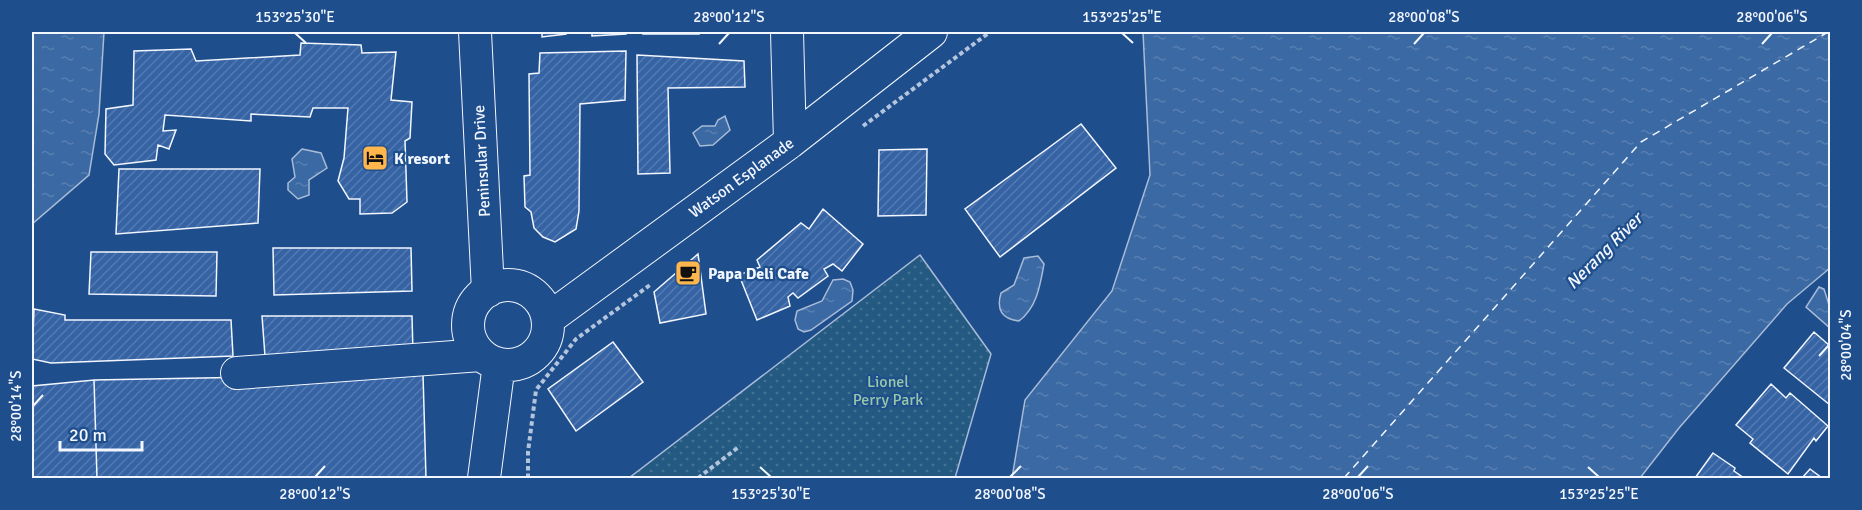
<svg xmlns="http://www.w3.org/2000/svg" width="1862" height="510" viewBox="0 0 1862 510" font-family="Signika,sans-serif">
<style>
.park{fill:url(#park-dots);stroke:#a8bbd7;stroke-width:1.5}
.water{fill:url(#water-ripples);stroke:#a8bbd7;stroke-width:1.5}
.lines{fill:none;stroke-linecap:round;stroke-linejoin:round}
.ferry{stroke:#f2f6ff;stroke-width:1.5;stroke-dasharray:8 6;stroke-linecap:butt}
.building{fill:url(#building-hatch);stroke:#f2f6ff;stroke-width:1.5}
.minor-casing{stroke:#f2f6ff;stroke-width:34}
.path{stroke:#b3c4dc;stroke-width:4;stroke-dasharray:4.5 3;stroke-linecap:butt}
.minor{stroke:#1f4e8c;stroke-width:32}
.ticks{fill:none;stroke:#f2f6ff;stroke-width:2}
.labels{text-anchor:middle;stroke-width:4.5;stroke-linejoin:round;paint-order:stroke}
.poi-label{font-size:16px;font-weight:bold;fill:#f2f6ff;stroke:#1f4e8c;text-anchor:start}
.street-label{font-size:16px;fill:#f2f6ff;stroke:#1f4e8c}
.park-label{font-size:16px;fill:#97c8a6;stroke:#1f4e8c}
.water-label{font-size:18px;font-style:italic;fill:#f2f6ff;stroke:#1f4e8c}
.neatline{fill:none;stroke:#f2f6ff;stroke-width:2}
.ticks-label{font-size:15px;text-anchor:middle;fill:#f2f6ff}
</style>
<defs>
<pattern id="park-dots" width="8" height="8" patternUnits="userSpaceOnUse" patternTransform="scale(1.5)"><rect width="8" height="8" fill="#245a82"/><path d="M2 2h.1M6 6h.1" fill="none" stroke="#447295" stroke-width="1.8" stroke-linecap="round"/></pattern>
<pattern id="water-ripples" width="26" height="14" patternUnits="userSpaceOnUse" patternTransform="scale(1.5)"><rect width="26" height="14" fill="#3b69a3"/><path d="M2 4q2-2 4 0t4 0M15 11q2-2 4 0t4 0" fill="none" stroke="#587fb1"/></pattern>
<pattern id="building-hatch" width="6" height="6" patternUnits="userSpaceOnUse" patternTransform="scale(1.5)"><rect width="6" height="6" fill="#3563a3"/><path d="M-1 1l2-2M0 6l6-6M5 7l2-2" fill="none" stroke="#537ab1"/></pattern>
</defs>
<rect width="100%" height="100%" fill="#1f4e8c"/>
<path class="park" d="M920,255L991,354L955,478H629Z"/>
<path class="water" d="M32,32H104L99,114L89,175L32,224Z
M1143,32H1830V268L1787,304L1679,428L1640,478H1012L1025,400L1112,291L1150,175Z
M725,116L730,130L713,145L700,146L693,133L702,126H715L718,120Z
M302,149L321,153L327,168L309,180V195L298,199L288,190V183L295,177L292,159Z
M1038,256L1044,264C1040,286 1037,307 1019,321C1002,319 996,310 1001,293L1014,285L1024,258Z
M843,279L850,282L853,290L852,301L811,330L804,332L798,329L795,320L797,311L822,301L833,280Z
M1819,287L1824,289L1830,308V328L1806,307Z"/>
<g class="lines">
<path class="ferry" d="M1344,478L1641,142L1828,32"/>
</g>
<path class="building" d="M542,32H566V34L542,37Z
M592,32H626V34L592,36Z
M643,32H699V34H643Z
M301,43L361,45L362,53L396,52L391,100L412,102L410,138L405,141L407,202L392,213L360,214V199H349L338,181L344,158L348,108H313L310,117L251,114V121L165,115L163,131L176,130L169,149L158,145L156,160L114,165L105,154L106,109L133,105L134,51L191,49L196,61L300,55Z
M626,51L625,100L580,104L579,211L576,229L555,242L543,237L534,228L531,212L525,207L524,176L530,175L529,74L539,73L540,53Z
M637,55L744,61L745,87L668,88L670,173L638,174Z
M1081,124L1116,168L1000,257L965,209Z
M927,149L926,215L878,216L879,150Z
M119,169H260L258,223L116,234Z
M823,209L863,244L842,271L833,264L824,269L828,276L798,298L793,293L788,297L790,306L757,320L739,275L760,267L757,260L801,223L809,229Z
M273,248H411L412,291L274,295Z
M91,252H217L216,296L89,294Z
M698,254L706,314L660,323L654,292Z
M34,309L65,315V320H231L233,356L51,363L32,359Z
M262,316H412L413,353L265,356Z
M1814,332L1830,346V405L1784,368Z
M613,342L643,382L576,431L548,389Z
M423,374L426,478H97L94,380Z
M94,380L97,478H32V386Z
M1771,384L1786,398L1790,393L1828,426L1816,441L1814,438L1788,474L1750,443L1753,439L1736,425Z
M1713,453L1735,468L1734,471L1744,478H1695Z
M1810,469L1822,478H1802Z"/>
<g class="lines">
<defs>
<path id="minor" d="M475,32L488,291
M787,32L790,142
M468 325a40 40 0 1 1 80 0a40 40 0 1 1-80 0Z
M548,319L790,142L931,32
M237,373L481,355
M484,478L499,364"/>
</defs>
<use href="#minor" class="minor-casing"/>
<path class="path" d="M863,126L990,32
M528,478V452L536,390L576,339L650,285
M698,478L740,446"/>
<use href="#minor" class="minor"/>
</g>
<path class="ticks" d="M295,33L306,43M1122,33L1133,43M719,44L729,33M1414,44L1424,33M1762,44L1772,33M1819,356L1829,345M33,406L43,395M760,467L771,477M1588,467L1599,477M315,477L325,466M1010,477L1021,466M1358,477L1368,466"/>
<defs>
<symbol id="hotel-square" viewBox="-11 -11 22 22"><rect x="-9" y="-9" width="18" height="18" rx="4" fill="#ffb74d" stroke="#1f4e8c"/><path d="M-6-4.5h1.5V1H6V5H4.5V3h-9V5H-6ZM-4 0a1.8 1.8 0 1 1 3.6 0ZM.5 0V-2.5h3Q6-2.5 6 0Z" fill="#111"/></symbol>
<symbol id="cafe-square" viewBox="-11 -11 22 22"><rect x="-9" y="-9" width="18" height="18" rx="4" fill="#ffb74d" stroke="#1f4e8c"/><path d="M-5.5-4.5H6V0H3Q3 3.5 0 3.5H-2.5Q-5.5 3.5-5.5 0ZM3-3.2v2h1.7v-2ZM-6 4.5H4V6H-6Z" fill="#111"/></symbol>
</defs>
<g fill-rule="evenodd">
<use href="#hotel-square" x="360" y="143" width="30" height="30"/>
<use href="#cafe-square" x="673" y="258" width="30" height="30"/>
</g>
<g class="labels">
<g class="poi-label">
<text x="394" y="164">K resort</text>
<text x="708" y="279">Papa Deli Cafe</text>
</g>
<g class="street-label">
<text transform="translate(481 161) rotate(-93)" y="6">Peninsular Drive</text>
<text transform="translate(741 177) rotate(-36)" y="6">Watson Esplanade</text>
</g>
<g class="park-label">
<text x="888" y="387">Lionel<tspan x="888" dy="18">Perry Park</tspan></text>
</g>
<g class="water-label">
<text transform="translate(1604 251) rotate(-45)" y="6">Nerang River</text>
</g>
</g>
<rect width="1862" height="510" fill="none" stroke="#1f4e8c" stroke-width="66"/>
<path d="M60 441v9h82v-9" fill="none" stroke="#f2f6ff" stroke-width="3"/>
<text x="69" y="441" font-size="18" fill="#f2f6ff" stroke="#1f4e8c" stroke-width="4.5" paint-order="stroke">20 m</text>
<rect x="33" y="33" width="1796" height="444" class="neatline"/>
<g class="ticks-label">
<text x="295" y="22">153°25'30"E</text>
<text x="729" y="22">28°00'12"S</text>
<text x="1122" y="22">153°25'25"E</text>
<text x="1424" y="22">28°00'08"S</text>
<text x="1772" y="22">28°00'06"S</text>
<text transform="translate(1846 345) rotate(-90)" y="5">28°00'04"S</text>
<text transform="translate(16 406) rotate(-90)" y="5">28°00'14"S</text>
<text x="315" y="499">28°00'12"S</text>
<text x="771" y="499">153°25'30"E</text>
<text x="1010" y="499">28°00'08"S</text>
<text x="1358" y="499">28°00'06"S</text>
<text x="1599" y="499">153°25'25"E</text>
</g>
</svg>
